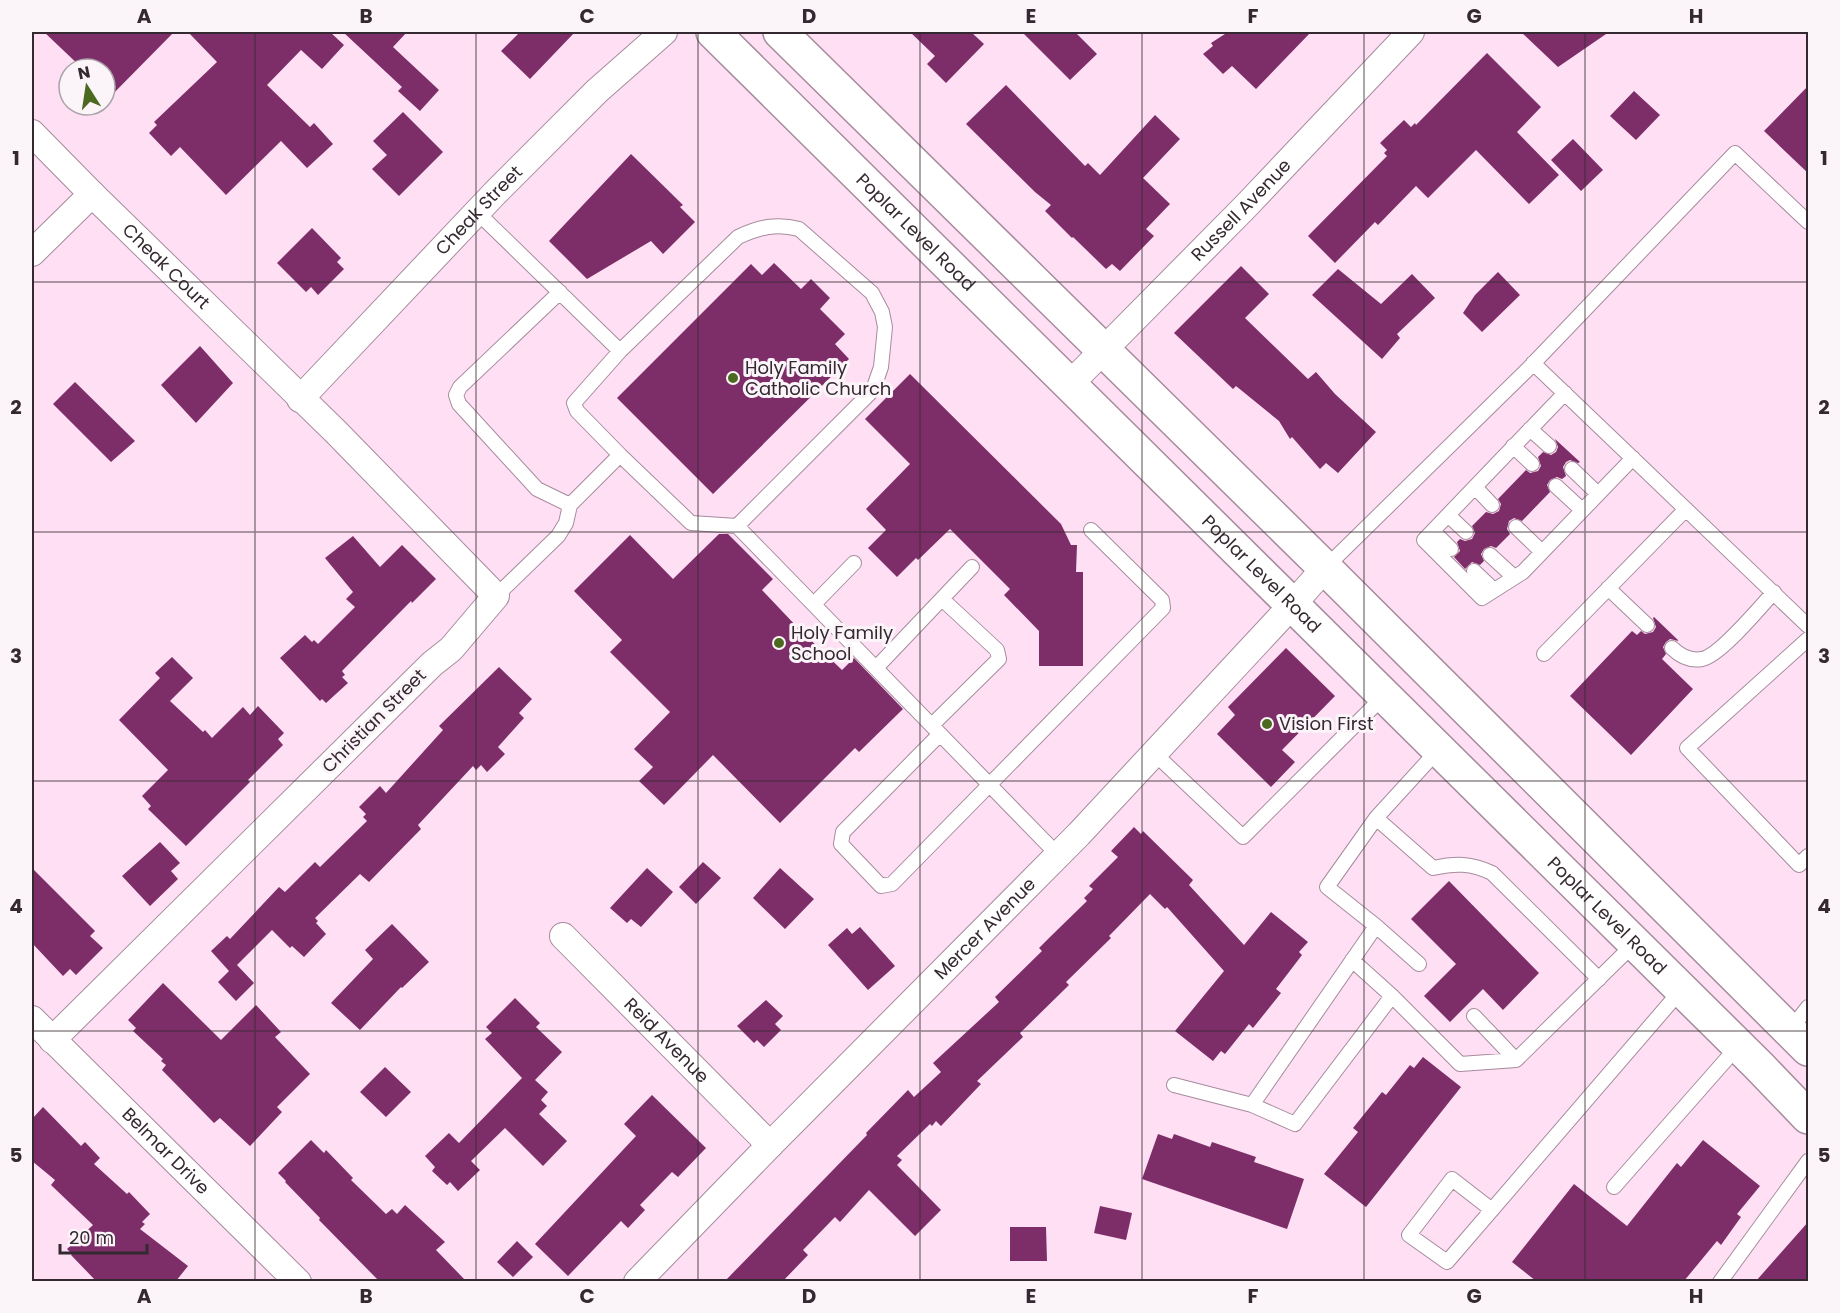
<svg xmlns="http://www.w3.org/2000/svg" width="1840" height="1313" viewBox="0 0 1840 1313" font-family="Poppins,sans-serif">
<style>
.building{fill:#7d2e68}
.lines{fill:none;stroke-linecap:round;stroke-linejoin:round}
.service-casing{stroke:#a78b9d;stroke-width:16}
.minor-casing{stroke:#a78b9d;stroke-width:28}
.secondary-casing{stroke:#a78b9d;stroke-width:36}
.service{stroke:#fff;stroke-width:14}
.minor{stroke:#fff;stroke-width:26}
.secondary{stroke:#fff;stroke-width:33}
.grid{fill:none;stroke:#342930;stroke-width:1.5;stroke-opacity:0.55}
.poi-dot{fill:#4b6a20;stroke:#fbf5f9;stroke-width:2}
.labels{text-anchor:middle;stroke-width:6;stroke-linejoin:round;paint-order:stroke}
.street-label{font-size:18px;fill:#342930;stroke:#fbf5f9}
.poi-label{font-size:18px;fill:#342930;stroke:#fbf5f9;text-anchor:start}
.neatline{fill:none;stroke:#342930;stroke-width:2}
.grid-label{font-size:20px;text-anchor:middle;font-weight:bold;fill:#342930}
</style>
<rect width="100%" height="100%" fill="#fedff3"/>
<path class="building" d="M44,32H174L105,102V69H83Z
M188,32H330L344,45L322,69L301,50L267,85L310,127L314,123L333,144L307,168L281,141L226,195L180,147L171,156L149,133L157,125L154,122L217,62Z
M343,32H407L393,47L439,90L420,111L398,91L402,87Z
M520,32H575L530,79L501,51Z
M910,32H971L984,44L946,83L927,64L935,56Z
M1022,32H1075L1097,54L1070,80Z
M1228,32H1311L1256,89L1232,66L1223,74L1203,54L1213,46L1211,43Z
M1521,32H1609L1558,67Z
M1487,53L1541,107L1517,132L1559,175L1529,204L1476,150L1428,198L1416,186L1378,225L1375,222L1335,263L1308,236L1387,156L1384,153L1387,150L1380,143L1404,120L1411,127L1415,123L1416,125Z
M1006,85L1085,166L1088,163L1100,175L1155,115L1180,139L1143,178L1170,204L1146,229L1154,236L1120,271L1112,264L1106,269L1073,237L1072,238L1045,211L1051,205L1035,192L966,124Z
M1809,85V174L1764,131Z
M1634,91L1660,115L1636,140L1610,116Z
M403,112L443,152L399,196L372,169L387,155L373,141Z
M1573,139L1603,170L1581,191L1551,160Z
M631,154L683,205L680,207L695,222L663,254L651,241L587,279L549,241Z
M312,228L341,258L337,262L344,269L318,295L311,287L306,292L277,263Z
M774,263L801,289L811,279L830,298L820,309L845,334L835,344L849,359L713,494L617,398L751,264L762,275Z
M1241,266L1269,294L1245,318L1308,379L1316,372L1335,394L1376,432L1338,473L1326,463L1320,469L1292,437L1290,439L1279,421L1236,386L1233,389L1174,333Z
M1338,269L1381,304L1412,274L1435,298L1397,334L1400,338L1382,359L1312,295Z
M1498,272L1520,295L1482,332L1463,313L1475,295Z
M200,346L233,383L196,423L161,385Z
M910,374L1061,524L1071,545H1077L1076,572H1083V666H1039V631L1004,595L1010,589L950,529L918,560L916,558L897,577L868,548L886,530L866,509L910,464L865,419Z
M75,382L135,441L111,462L53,404Z
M1555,439L1580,462L1578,463L1570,460L1566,462L1563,467L1566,476L1562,479L1557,477L1550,480L1547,485L1550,492L1522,521L1514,518L1509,521L1507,529L1510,534L1496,548L1491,546L1484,549L1481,554L1484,561L1480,565L1472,562L1465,569L1454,557L1460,551L1457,542L1460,539L1465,541L1472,539L1475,533L1472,526L1486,512L1493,514L1499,511L1501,504L1498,499L1526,470L1530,473L1538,471L1541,466L1538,457L1543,452L1551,455L1556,452L1558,447Z
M719,534H728L773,579L762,590L799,629L842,670L854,658L903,709L859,752L855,748L780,823L713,755L664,805L639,781L653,767L634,749L670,712L610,652L622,640L574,591L630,535L673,579Z
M353,536L380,567L402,545L436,579L412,603L411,601L342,671L345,675L342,677L348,683L326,703L322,699L320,701L280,658L305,635L312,642L314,640L318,644L355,607L346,599L353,592L325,558Z
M1654,617L1679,641L1670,639L1666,642L1663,647L1666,654L1662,659L1693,689L1631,755L1570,696L1632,631L1637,635L1641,631L1645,634L1653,632L1656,627L1653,618Z
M1286,648L1335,696L1282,750L1295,762L1271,787L1217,734L1235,715L1228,707Z
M172,657L193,678L170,701L203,732L205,730L212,738L243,707L250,715L258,706L284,733L278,739L283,745L248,780L250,782L186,846L148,809L151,806L142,796L168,770L119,720L160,678L155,673Z
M499,667L532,699L519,713L524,718L498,747L505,754L487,772L481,765L476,770L473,766L418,825L421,829L369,882L360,874L315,918L318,921L316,923L326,934L304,957L292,946L290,948L272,930L237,965L254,983L236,1001L218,982L229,971L211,951L227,936L230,939L279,887L285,892L315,862L320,867L367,821L363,817L366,814L359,807L380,786L386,793L443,730L439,726Z
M1134,827L1141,834L1143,831L1193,880L1189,885L1244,945L1271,912L1308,942L1299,952L1302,955L1276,989L1281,993L1253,1028L1249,1024L1225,1054L1221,1051L1213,1061L1175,1031L1224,971L1167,907L1165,909L1150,894L1109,936L1111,938L1066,982L1069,985L1020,1033L1023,1037L977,1081L981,1084L941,1126L936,1121L932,1126L930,1124L897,1156L902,1160L897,1165L941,1210L915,1236L869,1190L840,1222L835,1217L803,1250L808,1255L783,1281H725L867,1135L866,1133L908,1090L914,1097L941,1072L933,1063L999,1002L995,997L1042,951L1039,948L1049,938L1087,901L1084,898L1093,889L1089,886L1118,857L1111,851Z
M160,842L180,863L171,871L178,879L150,906L122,876Z
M703,862L721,878L696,904L679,887Z
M32,868L95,931L90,936L103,948L76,975L70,969L63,976L32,943Z
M647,868L673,892L641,927L631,919L627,923L610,908Z
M780,868L814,899L785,929L753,898Z
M1449,881L1539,973L1503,1010L1483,989L1450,1022L1424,996L1456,964L1411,919Z
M392,924L429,962L402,988L401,987L360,1030L331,1003L373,959L365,950Z
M860,927L895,966L868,990L828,945L847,928L852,934Z
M163,983L221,1040L256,1005L281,1032L275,1037L310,1074L277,1107L282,1112L250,1146L220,1118L214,1123L162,1070L166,1065L161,1061L163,1059L133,1031L136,1028L128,1020Z
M515,998L540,1023L536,1027L562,1052L535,1080L548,1092L541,1100L547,1106L539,1114L567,1141L543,1166L505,1128L471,1161L480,1170L458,1191L450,1182L447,1185L432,1171L435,1167L425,1156L449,1133L459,1143L522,1078L485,1039L492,1033L486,1027Z
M766,1000L783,1016L775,1024L781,1030L764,1047L757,1040L754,1043L737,1026Z
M1423,1057L1461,1087L1366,1207L1324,1174L1358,1132L1353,1128L1382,1092L1386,1095L1410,1065L1414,1068Z
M385,1067L411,1092L386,1117L360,1092Z
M652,1095L706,1148L678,1177L672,1172L640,1205L645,1210L628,1228L621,1221L568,1276L535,1244L636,1136L624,1124Z
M43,1107L81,1146L85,1142L100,1158L94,1164L127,1194L129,1192L150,1214L142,1222L145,1224L140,1229L188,1266L176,1281H96L71,1255L72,1254L67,1249L93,1225L51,1185L55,1180L32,1161V1119Z
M1158,1134L1172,1139L1174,1134L1210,1147L1212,1142L1256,1157L1254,1162L1304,1179L1287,1229L1142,1179Z
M311,1140L324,1153L326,1150L353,1178L351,1180L386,1214L392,1209L397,1214L405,1205L445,1242L436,1250L466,1281H379L319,1220L320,1218L285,1182L286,1181L278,1173Z
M1703,1140L1760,1186L1737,1214L1741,1217L1721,1245L1717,1241L1684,1281H1536L1512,1262L1574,1184L1627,1226L1677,1163L1681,1167Z
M1100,1206L1132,1213L1126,1240L1094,1233Z
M1809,1221V1281H1756Z
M1010,1227H1046L1047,1261H1010Z
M517,1241L533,1257L513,1277L497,1262Z"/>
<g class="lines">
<defs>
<path id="service" d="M477,212L620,351L574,403L577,411L620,455L691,523L737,526L873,390L881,367L885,327L882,312L872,293L799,229C777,223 759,227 738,237L620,351
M560,292L460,387L456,395L459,404L537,489L570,505L620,455
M1533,363L1808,626
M1565,393L1424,540L1482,598L1523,572L1633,458
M1530,429L1549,446
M1513,446L1532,464
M1572,469L1598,494
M1556,486L1582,510
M1475,487L1492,505
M1448,515L1466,532
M737,526L1058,855
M1516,527L1542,552
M1433,531L1451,549
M1490,555L1514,577
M1325,568L1527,370L1735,153L1808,222
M1474,571L1494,590
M1608,588L1647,625
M496,596L558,536L566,523L570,505
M814,604L854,563
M1808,639L1687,748L1799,865L1808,856
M1672,648C1680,656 1690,661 1702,659C1720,656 1760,607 1774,592
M1544,654L1686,509
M876,668L972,567
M932,725L999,659L997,650L942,599
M940,734L843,832L841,844L881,886L892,884L1163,608L1162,600L1091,530
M1154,753L1243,837L1384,696
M1376,818L1433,868C1456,863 1471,863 1492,873L1599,979
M1352,960L1392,996
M1419,964L1376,926L1327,887L1376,818L1439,749
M1474,1016L1516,1060L1635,943
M1790,1030L1808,1007
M1174,1085L1252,1105L1376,926
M1252,1105L1295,1124L1392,996L1460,1064L1516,1060
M1614,1187L1739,1045
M1492,1210L1452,1179L1409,1235L1447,1262L1682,989
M1720,1282L1808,1161"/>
<g id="minor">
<path id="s1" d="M32,133L92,194L336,432L496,596L451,649L432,664L52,1040"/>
<path d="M32,253L92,194"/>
<path id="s2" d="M1070,384L1246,206L1411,32"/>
<path id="s3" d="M300,399L495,193L597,91L664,32"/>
<path id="s4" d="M563,936L770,1145"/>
<path id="s5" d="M32,1019L298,1282"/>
<path id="s6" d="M637,1282L770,1145L1079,834L1293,604L1325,568"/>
</g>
<g id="secondary">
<path id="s7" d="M713,32L1759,1066L1808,1117"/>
<path d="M780,32L1325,568L1808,1049"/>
</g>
</defs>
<use href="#service" class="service-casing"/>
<use href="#minor" class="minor-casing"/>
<use href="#secondary" class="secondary-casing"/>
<use href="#service" class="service"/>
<use href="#minor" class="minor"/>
<use href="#secondary" class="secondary"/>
</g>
<path class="grid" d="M255,32V1282M476,32V1282M698,32V1282M920,32V1282M1142,32V1282M1364,32V1282M1585,32V1282M32,282H1808M32,532H1808M32,781H1808M32,1031H1808"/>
<g class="poi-dot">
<circle cx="733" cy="378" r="6"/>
<circle cx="779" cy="643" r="6"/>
<circle cx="1267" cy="724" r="6"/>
</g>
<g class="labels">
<g class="street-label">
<text dy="6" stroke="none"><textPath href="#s2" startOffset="244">Russell Avenue</textPath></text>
<text dy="6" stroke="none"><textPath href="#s3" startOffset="260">Cheak Street</textPath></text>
<text dy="6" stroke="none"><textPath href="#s7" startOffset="285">Poplar Level Road</textPath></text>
<text dy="6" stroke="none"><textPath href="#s1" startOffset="189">Cheak Court</textPath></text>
<text dy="6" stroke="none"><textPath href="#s7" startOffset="771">Poplar Level Road</textPath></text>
<text transform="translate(374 721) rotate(-45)" y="6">Christian Street</text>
<text dy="6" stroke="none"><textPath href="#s7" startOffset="1257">Poplar Level Road</textPath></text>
<text dy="6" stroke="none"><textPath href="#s6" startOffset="496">Mercer Avenue</textPath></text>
<text dy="6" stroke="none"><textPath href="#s4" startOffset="147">Reid Avenue</textPath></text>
<text dy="6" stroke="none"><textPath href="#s5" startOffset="188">Belmar Drive</textPath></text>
</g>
<g class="poi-label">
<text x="745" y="374">Holy Family<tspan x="745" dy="21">Catholic Church</tspan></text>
<text x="791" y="639">Holy Family<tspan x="791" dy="21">School</tspan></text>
<text x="1279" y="730">Vision First</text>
</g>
</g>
<rect width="1840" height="1313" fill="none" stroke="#fbf5f9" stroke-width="66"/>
<g transform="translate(87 87) rotate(348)"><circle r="28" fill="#fbf5f9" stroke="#aba3a9" stroke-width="1.5"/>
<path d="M0-4.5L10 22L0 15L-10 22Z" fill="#4b6a20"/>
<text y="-9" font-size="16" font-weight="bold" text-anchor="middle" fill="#342930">N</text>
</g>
<path d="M60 1244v9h87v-9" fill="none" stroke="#342930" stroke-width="3"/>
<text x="69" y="1244" font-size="18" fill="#342930" stroke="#fbf5f9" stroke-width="4.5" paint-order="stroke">20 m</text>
<rect x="33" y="33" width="1774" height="1247" class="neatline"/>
<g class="grid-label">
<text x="144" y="23">A</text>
<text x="366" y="23">B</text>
<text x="587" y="23">C</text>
<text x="809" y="23">D</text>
<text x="1031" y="23">E</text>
<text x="1253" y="23">F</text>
<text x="1474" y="23">G</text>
<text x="1696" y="23">H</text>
<text x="16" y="165">1</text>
<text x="1824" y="165">1</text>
<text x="16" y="414">2</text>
<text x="1824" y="414">2</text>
<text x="16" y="663">3</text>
<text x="1824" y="663">3</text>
<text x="16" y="913">4</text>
<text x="1824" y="913">4</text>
<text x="16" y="1162">5</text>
<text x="1824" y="1162">5</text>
<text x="144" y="1303">A</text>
<text x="366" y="1303">B</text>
<text x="587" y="1303">C</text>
<text x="809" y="1303">D</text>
<text x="1031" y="1303">E</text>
<text x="1253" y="1303">F</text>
<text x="1474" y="1303">G</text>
<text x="1696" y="1303">H</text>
</g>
</svg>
